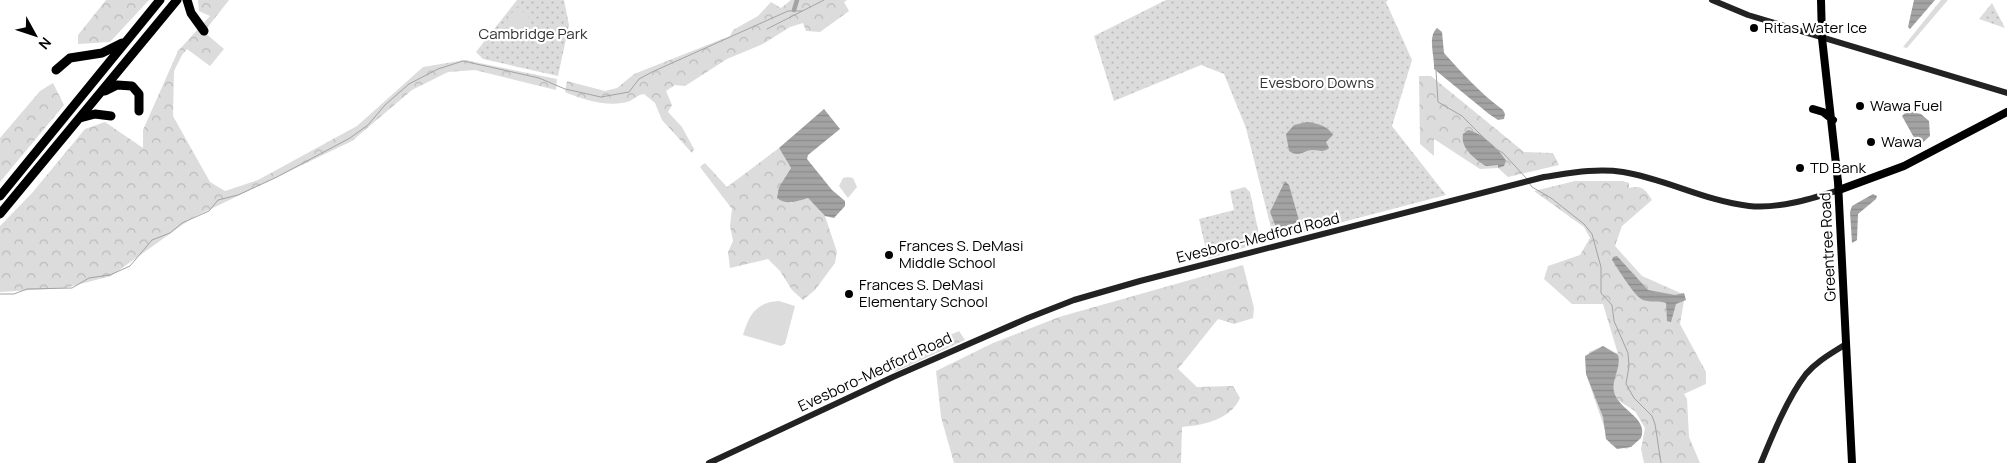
<svg xmlns="http://www.w3.org/2000/svg" width="2007" height="463" viewBox="0 0 2007 463" font-family="Manrope,sans-serif">
<style>
.grass{fill:url(#grass-dots)}
.forest{fill:url(#forest-crowns)}
.garden{fill:#dcdcdc}
.water{fill:url(#water-rules)}
.lines{fill:none;stroke-linecap:round;stroke-linejoin:round}
.stream{stroke:#a3a3a3;stroke-width:1}
.canal{stroke:#a3a3a3;stroke-width:4.5}
.secondary{stroke:#222;stroke-width:6}
.primary{stroke:#000;stroke-width:8}
.highway{stroke:#000;stroke-width:9}
.poi-dot{fill:#000;stroke:#fff;stroke-width:2}
.labels{text-anchor:middle;stroke-width:4.5;stroke-linejoin:round;paint-order:stroke}
.poi-label{font-size:15px;fill:#000;stroke:#fff;text-anchor:start}
.park-label{font-size:15px;fill:#333;stroke:#fff}
.street-label{font-size:15px;fill:#000;stroke:#fff}
</style>
<defs>
<pattern id="grass-dots" width="8" height="8" patternUnits="userSpaceOnUse" patternTransform="scale(1.25)"><rect width="8" height="8" fill="#dcdcdc"/><path d="M2 2h.1M6 6h.1" fill="none" stroke="#bbb" stroke-width="1.8" stroke-linecap="round"/></pattern>
<pattern id="forest-crowns" width="20" height="18" patternUnits="userSpaceOnUse" patternTransform="scale(1.25)"><rect width="20" height="18" fill="#dcdcdc"/><path d="M2 6a3 3 0 1 1 6 0M12 15a3 3 0 1 1 6 0" fill="none" stroke="#bbb"/></pattern>
<pattern id="water-rules" width="6" height="5" patternUnits="userSpaceOnUse" patternTransform="scale(1.25)"><rect width="6" height="5" fill="#a3a3a3"/><path d="M0 2.5h6" fill="none" stroke="#8b8b8b"/></pattern>
</defs>
<rect width="100%" height="100%" fill="#fff"/>
<path class="grass" d="M517,0H564L569,25L558,76L483,59L476,52Z
M1166,0H1388L1386,2L1412,60L1392,126L1446,195L1274,240L1246,128L1224,74L1201,65L1114,101L1094,36Z
M1992,3L2005,28L1979,19Z
M1245,187L1250,192L1260,239L1259,243L1208,259L1199,219L1234,210L1230,191Z"/>
<path class="forest" d="M106,0H149L110,42L78,44V35Z
M198,0H229L204,32L224,49L210,66L187,49L182,55L174,71L173,116L210,182L225,191L258,180L357,126L423,67L465,60L557,79L556,90L475,70L448,72L412,90L352,141L192,218L111,276L65,288L0,292V226L32,193L85,129L105,122L143,148V130L178,51L210,16L199,11Z
M791,0H847L844,2L849,11L820,32L806,31L803,23L790,27L763,44L727,59L685,86L675,85L666,91L672,105L668,112L682,127L694,149L692,153L662,120L655,103L644,94C638,95 635,98 630,101C610,108 583,100 565,92L567,81L605,91L617,88L634,74L730,36L733,30L758,16L771,2L781,8Z
M1941,0H1948L1907,48L1903,47Z
M1419,76H1431L1524,152L1553,153L1559,165L1508,177L1498,168L1480,169L1434,139V156L1420,144Z
M53,83L64,105L0,182V138L40,91Z
M779,148L791,168L779,187L790,203L808,198L825,216L837,252L835,263L815,290L803,300L792,290L780,271L768,259L730,268L728,252L733,241L730,226L732,209L700,167L705,163L727,187Z
M1575,181H1623L1629,183V188C1642,185 1645,189 1652,200L1622,226L1615,246L1642,276L1685,295L1680,324L1706,372V384L1684,394L1687,399L1689,437L1700,463H1644L1641,449L1645,428L1635,411L1619,401L1642,433L1627,449L1610,444L1586,374L1589,352L1603,346L1618,354L1603,304H1572L1544,279L1548,266L1580,255L1590,238L1584,227L1534,191Z
M1243,265L1254,308L1253,318L1234,324L1218,319L1178,369L1197,387L1233,386L1240,398C1230,420 1204,425 1182,427L1181,463H954L941,417L936,371L993,343L1059,317Z
M959,331L965,340L895,372L892,367V360Z"/>
<path class="garden" d="M517,7L529,17L515,34L503,24Z
M848,177L853,178L857,187L848,198L839,186L843,178Z
M779,301L795,306L785,344L781,346L743,335C749,315 756,302 779,301Z"/>
<path class="water" d="M1914,0H1935L1910,29L1908,27Z
M1437,28L1442,32L1444,53C1463,74 1480,93 1503,110L1505,114L1504,119L1498,120L1489,114L1434,69C1435,57 1427,37 1437,28Z
M824,109L840,129L808,155L807,159L832,190L845,201V206L834,218L825,216L808,198C798,201 786,206 777,198L779,187L791,168L779,148Z
M1907,111L1921,114L1929,121L1930,136L1921,144L1917,143L1902,116Z
M1307,122C1317,123 1328,126 1333,135L1326,142L1329,148C1323,153 1320,150 1313,150C1303,150 1300,158 1289,151L1286,134L1294,125Z
M1468,130C1481,132 1500,150 1506,161L1504,166L1498,168V165L1486,166C1475,159 1460,148 1463,134Z
M1285,181L1289,185L1300,224L1280,231L1277,230L1270,212Z
M1873,194L1877,196L1876,199L1858,214L1857,240L1852,243L1850,212L1852,206Z
M1617,256L1648,290L1675,295L1684,293L1686,300L1676,304L1671,322L1667,321L1666,303C1659,300 1651,303 1643,300C1634,296 1619,270 1612,260L1613,257Z
M1603,346L1618,355C1622,370 1608,382 1616,397C1623,411 1648,419 1641,438L1631,447L1617,449L1606,439L1603,417L1586,374L1585,356Z"/>
<g class="lines">
<path class="stream" d="M767,29L824,0
M1436,71L1438,102L1462,116L1488,142
M1496,149L1503,153L1527,179
M1529,183L1532,187L1551,198L1584,224L1592,234L1601,267V293L1612,305L1614,321L1628,353L1629,366L1626,384L1634,398L1652,416L1655,424L1661,463
M0,294H14L27,289L72,288L89,278L110,275L130,266L152,240L170,233L182,223L209,211L218,200L238,195L277,177L350,138L368,125L385,105L409,84L438,69L463,61L539,78L565,89L601,97L629,92L639,79L652,72L788,11H802"/>
<path class="canal" d="M794,10L797,0"/>
<path class="secondary" d="M1712,0L1748,15L2007,93
M709,463L893,377L1028,318L1074,300L1140,281L1544,177C1571,173 1596,168 1623,172C1666,179 1705,201 1749,206C1779,209 1810,199 1839,190
M1761,463C1772,436 1788,397 1806,374C1817,361 1832,353 1846,344"/>
<path class="primary" d="M1821,0L1822,38L1838,182L1852,463
M1813,109L1823,112L1833,120
M1839,190L1904,166L2007,112"/>
<path class="highway" d="M187,0L191,13L204,31
M56,70L70,58L102,53L122,43
M105,91L117,85L132,86L139,94V111
M80,118L95,114L111,116
M0,196L160,0
M0,214L177,0"/>
</g>
<g class="poi-dot">
<circle cx="1754" cy="28" r="5"/>
<circle cx="1860" cy="106" r="5"/>
<circle cx="1871" cy="142" r="5"/>
<circle cx="1800" cy="168" r="5"/>
<circle cx="889" cy="255" r="5"/>
<circle cx="849" cy="294" r="5"/>
</g>
<g class="labels">
<g class="poi-label">
<text x="1764" y="33">Ritas Water Ice</text>
<text x="1870" y="111">Wawa Fuel</text>
<text x="1881" y="147">Wawa</text>
<text x="1810" y="173">TD Bank</text>
<text x="899" y="251">Frances S. DeMasi<tspan x="899" dy="17">Middle School</tspan></text>
<text x="859" y="290">Frances S. DeMasi<tspan x="859" dy="17">Elementary School</tspan></text>
</g>
<g class="park-label">
<text x="533" y="39">Cambridge Park</text>
<text x="1317" y="88">Evesboro Downs</text>
</g>
<g class="street-label">
<text transform="translate(1258 238) rotate(-14)" y="5">Evesboro-Medford Road</text>
<text transform="translate(1828 247) rotate(-93)" y="5">Greentree Road</text>
<text transform="translate(875 372) rotate(-25)" y="5">Evesboro-Medford Road</text>
</g>
</g>
<g transform="translate(35 35) rotate(130)" stroke="#ffffff" stroke-width="4" paint-order="stroke">
<path d="M0-4L9 19L0 12L-9 19Z" fill="#000000"/>
<text y="-8" font-size="14" font-weight="bold" text-anchor="middle" fill="#000000">N</text>
</g>
</svg>
